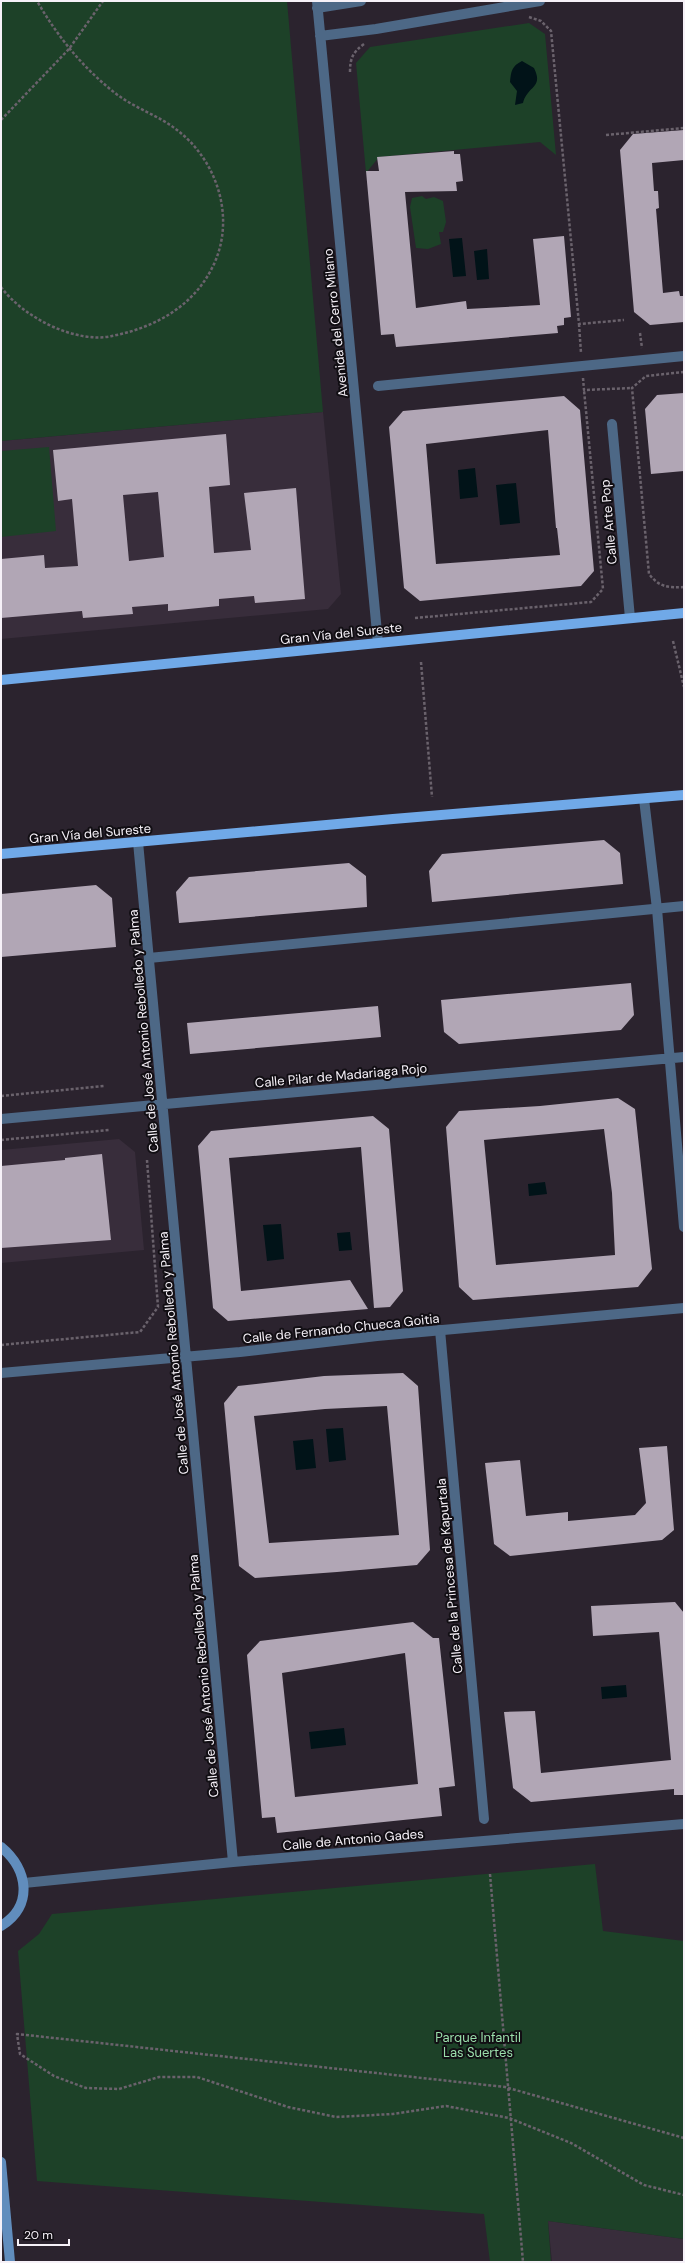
<svg xmlns="http://www.w3.org/2000/svg" width="685" height="2263" viewBox="0 0 685 2263" font-family="'DM Sans',sans-serif">
<style>
.education{fill:#382d3b}
.green{fill:#1d4128}
.water{fill:#011318}
.building{fill:#b1a6b5;fill-rule:evenodd}
.lines{fill:none;stroke-linecap:round;stroke-linejoin:round}
.path{stroke:#6a626c;stroke-width:2.5;stroke-dasharray:3 2;stroke-linecap:butt}
.pedestrian{stroke:#4d6886;stroke-width:10}
.minor{stroke:#4d6886;stroke-width:10}
.secondary{stroke:#618dbd;stroke-width:10}
.primary{stroke:#70a9e8;stroke-width:10}
.labels{text-anchor:middle;stroke-width:4;stroke-linejoin:round;paint-order:stroke}
.street-label{font-size:13px;fill:#f6f1f8;stroke:#110e13}
.park-label{font-size:13px;fill:#9adeab;stroke:#110e13}
</style>
<rect width="100%" height="100%" fill="#2b232e"/>
<path class="education" d="M323,412L341,594L328,609L1,639V441Z
M119,1139L135,1152L144,1250L1,1263V1150Z
M548,2221L684,2239V2262H552Z"/>
<path class="green" d="M1,1H287L323,412L1,441Z
M529,23L545,34L556,155L540,142L379,157L366,173L356,63L370,47Z
M422,196L426,199L434,197L443,201L446,222L443,232H439L441,244L428,249L416,248L410,207L412,198Z
M49,447L56,531L1,537V451Z
M595,1864L603,1931L684,1941V2239L548,2221L551,2262H490L484,2214L37,2181L18,1951L39,1934L52,1914Z"/>
<path class="water" d="M522,61L534,68C544,88 527,86 523,103L515,105L517,91L510,82C511,71 512,66 522,61Z
M462,238L466,276L453,277L449,239Z
M487,249L489,279L477,280L474,251Z
M475,468L478,497L460,499L458,470Z
M516,483L520,523L500,525L496,485Z
M545,1182L547,1194L529,1196L528,1184Z
M281,1224L284,1259L267,1261L263,1225Z
M350,1232L352,1250L339,1251L337,1233Z
M343,1428L346,1460L329,1462L326,1429Z
M313,1439L316,1468L296,1470L293,1441Z
M626,1685L627,1697L602,1699L601,1687Z
M344,1728L346,1745L311,1749L309,1732Z"/>
<path class="building" d="M684,130V160L652,163L654,191H658L659,208L656,209L663,293L679,291L680,296H684V322L650,325L634,312L620,150L633,134Z
M454,151V154H460L463,181L456,182L457,191L405,192L416,308L466,301L467,309L540,305L533,239L564,236L571,317L564,318V325L557,326L558,333L396,347L394,334L381,335L366,171H379L377,157Z
M684,393V471L651,474L645,409L657,395Z
M564,396L580,410L594,571L581,586L420,601L404,588L389,427L403,411ZM548,430L556,528H557L560,555L436,564L426,444Z
M226,434L230,485L209,487L214,553L251,550L244,493L296,488L305,599L255,603L254,596L219,599V606L168,611V604L132,607L133,614L83,618L82,611L1,618V559L44,555L45,568L78,566L72,499L58,501L53,450ZM158,492L164,557L129,561L123,495Z
M604,840L620,853L623,884L432,902L429,871L442,854Z
M349,863L366,876L367,907L179,923L176,892L189,877Z
M96,885L112,898L116,947L1,957V894Z
M631,983L634,1015L621,1030L459,1044L444,1032L441,1000Z
M378,1006L381,1037L190,1054L187,1023Z
M618,1098L635,1109L652,1269L638,1287L473,1300L459,1287L446,1127L459,1111L540,1106ZM604,1129L612,1193L615,1255L496,1265L484,1140Z
M373,1116L389,1129L403,1291L390,1307L374,1308L361,1147L229,1158L241,1291L350,1280L368,1309L228,1321L213,1308L198,1146L211,1131Z
M102,1154L111,1240L1,1248V1166L65,1160V1158Z
M403,1373L418,1386L430,1550L417,1565L337,1572L255,1578L239,1566L224,1403L238,1386L324,1376ZM387,1406L399,1535L269,1543L254,1416L325,1409Z
M667,1446L674,1530L662,1540L510,1556L494,1544L485,1463L520,1460L526,1516L568,1512V1521L635,1515L646,1503L639,1448Z
M675,1602L684,1613V1795H674V1789L531,1802L513,1788L504,1712L535,1711L541,1773L671,1760L659,1632L593,1636L591,1606Z
M413,1622L433,1638H439L455,1786L439,1788L442,1816L277,1833L275,1817L262,1818L247,1655L260,1641ZM405,1653L418,1784L295,1797L282,1673Z"/>
<g class="lines">
<path class="path" d="M529,17L541,21L551,31L579,324L624,320
M350,72C350,58 353,52 364,44
M1,120L69,49L103,1
M606,135L684,128
M1,287C23,317 75,344 112,336C153,328 191,308 211,270C237,222 219,162 177,130C158,115 134,108 115,93C82,67 58,37 37,1
M579,324L581,353
M640,333L642,348
M684,372L646,376L632,388L649,574C659,587 668,588 684,587
M583,378L584,390L632,388
M415,618L591,602L603,589L584,390
M673,641L684,687
M421,662L432,797
M1,1096L104,1086
M1,1140L109,1130
M1,1345L140,1332L158,1307L147,1160
M490,1874L523,2262
M684,2138L505,2087L17,2034L20,2054L54,2076L86,2088L119,2089L159,2077H197L288,2107L336,2117L393,2114L446,2106L509,2118L571,2143L644,2185L684,2195"/>
<path class="pedestrian" d="M378,386L684,356
M149,958L684,906
M440,1330L484,1819"/>
<path class="minor" d="M317,1L378,643
M317,8L361,1
M320,36L376,29L540,1
M612,424L630,618
M644,799L657,909L684,1227
M138,842L233,1862
M1,1119L684,1057
M1,1373L240,1352L377,1336L684,1308
M24,1883L233,1862L684,1824"/>
<path class="secondary" d="M1,1847C28,1869 34,1906 1,1926
M1,2162L10,2262"/>
<path class="primary" d="M1,680L684,613
M1,854L393,819L684,795"/>
</g>
<g class="labels">
<g class="street-label">
<text transform="translate(335 323) rotate(-96)" y="5">Avenida del Cerro Milano</text>
<text transform="translate(608 522) rotate(-95)" y="5">Calle Arte Pop</text>
<text transform="translate(341 633) rotate(-6)" y="5">Gran Vía del Sureste</text>
<text transform="translate(90 833) rotate(-5)" y="5">Gran Vía del Sureste</text>
<text transform="translate(143 1031) rotate(-95)" y="5">Calle de José Antonio Rebolledo y Palma</text>
<text transform="translate(341 1075) rotate(-5)" y="5">Calle Pilar de Madariaga Rojo</text>
<text transform="translate(341 1328) rotate(-6)" y="5">Calle de Fernando Chueca Goitia</text>
<text transform="translate(173 1353) rotate(-95)" y="5">Calle de José Antonio Rebolledo y Palma</text>
<text transform="translate(449 1576) rotate(-95)" y="5">Calle de la Princesa de Kapurtala</text>
<text transform="translate(203 1676) rotate(-95)" y="5">Calle de José Antonio Rebolledo y Palma</text>
<text transform="translate(353 1839) rotate(-5)" y="5">Calle de Antonio Gades</text>
</g>
<g class="park-label">
<text x="478" y="2042">Parque Infantil<tspan x="478" dy="15">Las Suertes</tspan></text>
</g>
</g>
<rect width="685" height="2263" fill="none" stroke="#f6f1f8" stroke-width="4"/>
<path d="M18 2239v6h51v-6" fill="none" stroke="#f6f1f8" stroke-width="2"/>
<text x="24" y="2239" font-size="12" fill="#f6f1f8" stroke="#110e13" stroke-width="3" paint-order="stroke">20 m</text>
</svg>
